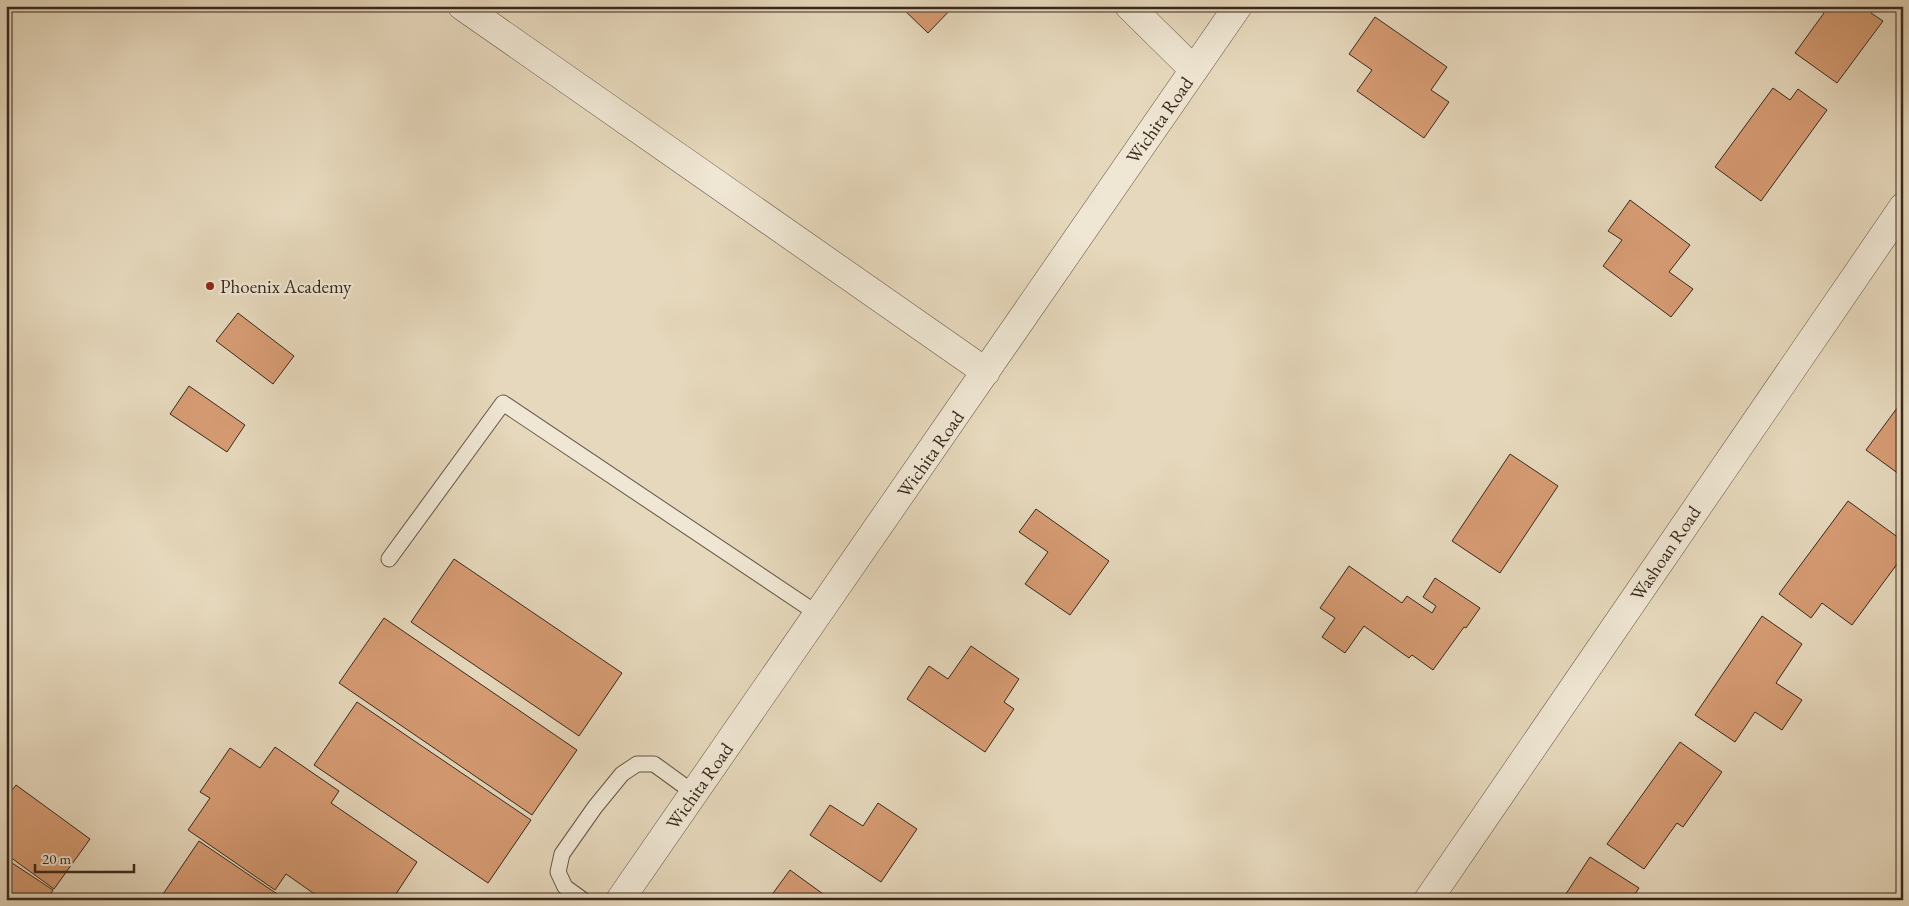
<svg xmlns="http://www.w3.org/2000/svg" width="1909" height="906" viewBox="0 0 1909 906" font-family="'EB Garamond',serif">
<style>
.building{fill:#d69b73;stroke:#38281d}
.lines{fill:none;stroke-linecap:round;stroke-linejoin:round}
.service-casing{stroke:#645445;stroke-width:17}
.minor-casing{stroke:#645445;stroke-width:29}
.service{stroke:#efe6d3;stroke-width:15}
.minor{stroke:#efe6d3;stroke-width:28}
.poi-dot{fill:#8f2418;stroke:#efe6d3;stroke-width:2}
.labels{text-anchor:middle;stroke-width:4.5;stroke-linejoin:round;paint-order:stroke}
.street-label{font-size:19px;fill:#38281d;stroke:#efe6d3}
.poi-label{font-size:19px;fill:#38281d;stroke:#efe6d3;text-anchor:start}
</style>
<rect width="100%" height="100%" fill="#e6d8bc"/>
<filter id="stains"><feTurbulence type="fractalNoise" baseFrequency=".004" numOctaves="4"/><feColorMatrix values="0 0 0 0 .2 0 0 0 0 .09 0 0 0 0 .02 0 0 0 .5 -.17"/></filter>
<radialGradient id="worn" r=".72"><stop offset=".6" stop-color="#630" stop-opacity="0"/><stop offset="1" stop-color="#630" stop-opacity=".3"/></radialGradient>
<path class="building" d="M900,6H954L928,33Z
M1814,6H1876L1871,13L1883,21L1837,83L1795,53L1824,13Z
M1375,17L1447,67L1431,90L1449,102L1424,138L1357,91L1372,70L1349,54Z
M1773,88L1790,100L1798,89L1827,110L1761,201L1715,167Z
M1630,200L1690,245L1669,272L1693,289L1671,317L1603,266L1622,240L1608,231Z
M238,313L294,356L273,384L216,341Z
M189,386L245,425L227,452L170,414Z
M1903,400V477L1866,450Z
M1510,454L1558,486L1500,573L1452,541Z
M1848,501L1903,541V556L1852,625L1822,603L1811,618L1779,594Z
M1036,509L1109,561L1070,615L1025,584L1048,552L1019,532Z
M454,559L622,673L579,736L411,622Z
M1349,566L1402,603L1407,596L1432,613L1436,606L1423,597L1435,578L1480,608L1466,628L1464,627L1433,670L1412,655L1409,658L1364,626L1345,653L1322,637L1335,618L1320,608Z
M1762,616L1802,644L1776,683L1802,700L1782,730L1755,712L1735,742L1695,715Z
M384,618L577,750L532,815L339,683Z
M971,646L1019,679L1004,702L1014,709L985,752L907,699L929,666L948,679Z
M357,702L531,820L488,883L314,765Z
M1680,742L1722,772L1683,827L1677,823L1644,869L1607,844Z
M275,747L339,791L331,803L417,862L392,900H323L286,874L275,890L188,830L210,798L200,792L230,748L260,768Z
M16,785L90,839L54,889L6,854V798Z
M878,803L917,829L881,882L810,835L830,805L863,826Z
M199,841L286,900H159Z
M1590,857L1639,888L1631,900H1562Z
M6,859L53,890L47,900H6Z
M790,870L830,899L829,900H768Z"/>
<g class="lines">
<defs>
<path id="service" d="M389,559L503,403L818,614
M583,900L565,887L558,872L562,854L595,807L622,774L637,764H654L694,793"/>
<path id="minor" d="M462,6L986,372
M1129,6L1194,70
M620,900L1238,6
M1428,900L1903,207"/>
</defs>
<use href="#service" class="service-casing"/>
<use href="#minor" class="minor-casing"/>
<use href="#service" class="service"/>
<use href="#minor" class="minor"/>
</g>
<circle class="poi-dot" cx="210" cy="286" r="5"/>
<g class="labels">
<g class="street-label">
<text transform="translate(1159 120) rotate(-55)" y="7">Wichita Road</text>
<text transform="translate(930 454) rotate(-55)" y="7">Wichita Road</text>
<text transform="translate(1665 553) rotate(-56)" y="7">Washoan Road</text>
<text transform="translate(699 786) rotate(-55)" y="7">Wichita Road</text>
</g>
<g class="poi-label">
<text x="220" y="293">Phoenix Academy</text>
</g>
</g>
<rect width="1909" height="906" fill="none" stroke="#e6d8bc" stroke-width="25"/>
<rect x="8" y="8" width="1894" height="891" fill="none" stroke="#38281d" stroke-width="2.5"/>
<rect x="12" y="12" width="1884" height="881" fill="none" stroke="#38281d"/>
<path d="M35 864v8h99v-8" fill="none" stroke="#38281d" stroke-width="2.5"/>
<text x="42" y="864" font-size="15" fill="#38281d" stroke="#efe6d3" stroke-width="4" paint-order="stroke">20 m</text>
<rect width="100%" height="100%" filter="url(#stains)"/>
<rect width="100%" height="100%" fill="url(#worn)"/>
</svg>
